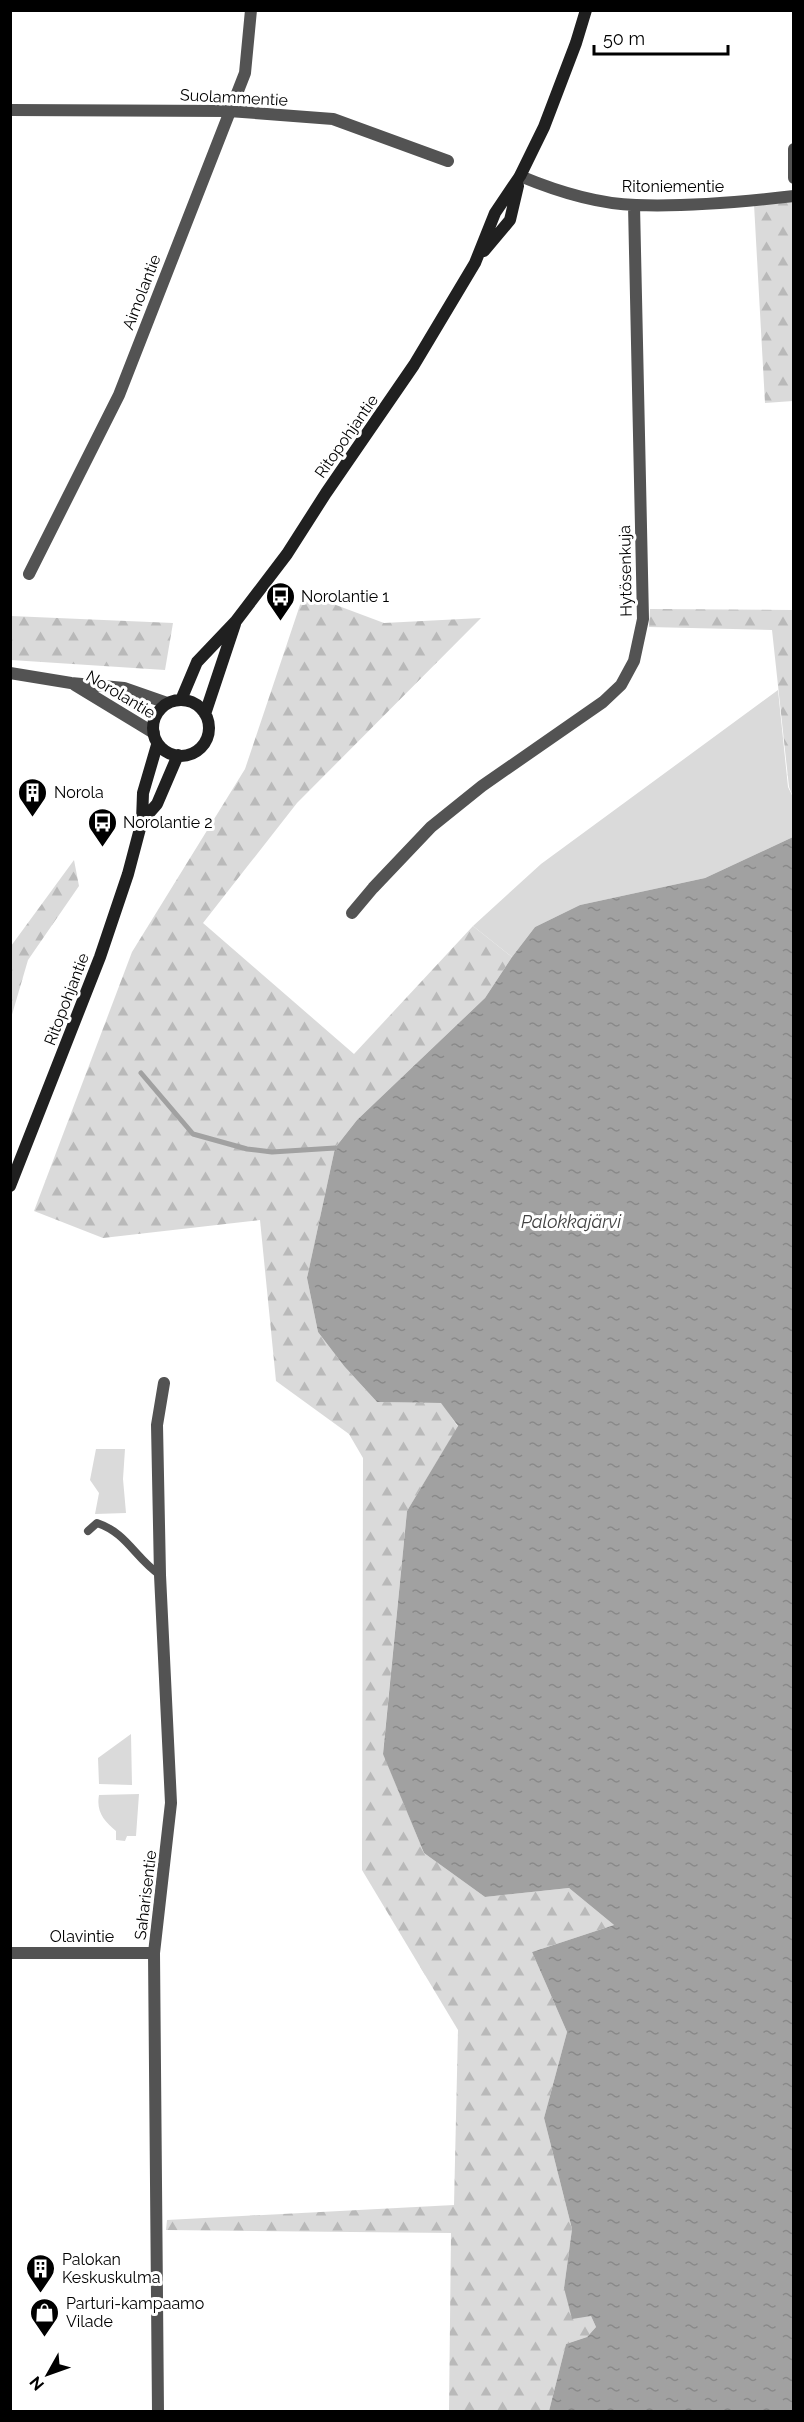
<svg xmlns="http://www.w3.org/2000/svg" width="804" height="2422" viewBox="0 0 804 2422" font-family="Raleway,sans-serif">
<style>
.green{fill:#dadada}
.forest{fill:url(#forest-firs)}
.water{fill:url(#water-ripples)}
.lines{fill:none;stroke-linecap:round;stroke-linejoin:round}
.stream{stroke:#a1a1a1;stroke-width:5}
.service{stroke:#535353;stroke-width:8}
.minor{stroke:#535353;stroke-width:12}
.tertiary{stroke:#535353;stroke-width:12}
.secondary{stroke:#202020;stroke-width:12}
.labels{text-anchor:middle;stroke-width:6;stroke-linejoin:round;paint-order:stroke}
.street-label{font-size:16px;fill:#000;stroke:#fff}
.poi-label{font-size:16px;fill:#000;stroke:#fff;text-anchor:start}
.water-label{font-size:18px;font-style:italic;fill:#424242;stroke:#fff}
</style>
<defs>
<pattern id="forest-firs" width="22" height="20" patternUnits="userSpaceOnUse" patternTransform="scale(1.5)"><rect width="22" height="20" fill="#dadada"/><path d="M5 1l3.5 6h-7zM16 11l3.5 6h-7z" fill="#b9b9b9"/></pattern>
<pattern id="water-ripples" width="26" height="14" patternUnits="userSpaceOnUse" patternTransform="scale(1.5)"><rect width="26" height="14" fill="#a1a1a1"/><path d="M2 4q2-2 4 0t4 0M15 11q2-2 4 0t4 0" fill="none" stroke="#898989"/></pattern>
</defs>
<rect width="100%" height="100%" fill="#fff"/>
<path class="green" d="M778,690L788,787L793,797V837L705,878L580,905L535,927L512,957L473,926L541,864Z
M96,1449H125L123,1479L126,1513L95,1514L99,1493L90,1480Z
M131,1734L132,1785L99,1784L98,1758Z
M139,1794L136,1836H127L125,1841L116,1840V1831C104,1821 96,1812 99,1795Z"/>
<path class="forest" d="M793,202V401L765,403L754,204Z
M304,593L384,623L481,618L297,803L203,923L354,1054L473,926L512,957L485,998L357,1120L335,1148L307,1278L318,1332L344,1366L377,1402L442,1403L458,1427L407,1511L383,1753L424,1853L485,1897L569,1888L614,1925L532,1952L567,2032L544,2118L572,2229L564,2288L591,2316L596,2327L587,2337L566,2344L549,2411H449L451,2233L166,2230L167,2220L454,2205L458,2030L362,1870L363,1458L349,1434L276,1381L260,1220L103,1238L34,1211L132,952L245,769Z
M650,609L793,610V797L789,787L772,630L649,627Z
M11,616L173,623L165,670L11,660Z
M74,860L79,886L28,960L11,1018V946Z"/>
<path class="water" d="M793,837V2411H549L566,2344L587,2337L596,2327L591,2316L572,2319L564,2288L572,2229L544,2118L567,2032L532,1952L614,1925L569,1888L485,1897L424,1853L383,1754L407,1511L458,1426L441,1403L377,1402L344,1366L318,1332L307,1278L335,1148L357,1120L485,998L512,957L535,927L580,905L705,878Z"/>
<g class="lines">
<path class="stream" d="M141,1073L193,1134L247,1149L272,1152L335,1148"/>
<path class="service" d="M88,1531L97,1523C127,1533 135,1558 160,1575"/>
<path class="minor" d="M10,110L229,111L333,119L448,161
M794,149V178
M520,176C556,191 597,204 636,205C689,207 742,202 794,196
M29,574L119,395L245,73L251,10
M352,913L373,888L431,827L482,786L603,702L621,685L634,661L643,619L634,205
M10,1953H154
M158,2412L154,1953L171,1803L160,1575L157,1425L164,1383"/>
<path class="tertiary" d="M10,673L71,683L124,688L167,703
M75,685L154,733"/>
<path class="secondary" d="M484,251L510,220L518,186
M181,700L197,662L236,621L287,554L326,493L414,365L475,263L495,213L520,176L544,127L576,43L586,10
M153 728a28 28 0 1 1 56 0a28 28 0 1 1-56 0Z
M205,714L235,624
M142,821L157,804L178,755
M10,1186L100,957L128,874L142,821L143,793L157,745"/>
</g>
<defs>
<symbol id="bus-pin" viewBox="-11 -11 22 30"><path d="M0 17L-7.5 6A9.5 9.5 0 1 1 7.5 6Z" fill="#000" stroke="#fff"/><path d="M-5-6H5V4H4V6H2V4H-2V6H-4V4H-5ZM-3.5-4V0h7V-4ZM-3.5 1.2v1.5H-2V1.2ZM2 1.2v1.5H3.5V1.2Z" fill="#fff"/></symbol>
<symbol id="building-pin" viewBox="-11 -11 22 30"><path d="M0 17L-7.5 6A9.5 9.5 0 1 1 7.5 6Z" fill="#000" stroke="#fff"/><path d="M-4-6H4V6H1V3H-1V6H-4ZM-2.5-4.3h1.7v1.8h-1.7ZM.8-4.3h1.7v1.8H.8ZM-2.5-1h1.7V.8h-1.7ZM.8-1h1.7V.8H.8Z" fill="#fff"/></symbol>
<symbol id="shop-pin" viewBox="-11 -11 22 30"><path d="M0 17L-7.5 6A9.5 9.5 0 1 1 7.5 6Z" fill="#000" stroke="#fff"/><path d="M-5-2.5h2.3a2.7 3.5 0 0 1 5.4 0H5L5.5 6h-11ZM-1.5-2.5h3a1.5 2.3 0 0 0-3 0Z" fill="#fff"/></symbol>
</defs>
<g fill-rule="evenodd">
<use href="#bus-pin" x="264" y="580" width="33" height="45"/>
<use href="#building-pin" x="16" y="776" width="33" height="45"/>
<use href="#bus-pin" x="86" y="806" width="33" height="45"/>
<use href="#building-pin" x="24" y="2252" width="33" height="45"/>
<use href="#shop-pin" x="28" y="2296" width="33" height="45"/>
</g>
<g class="labels">
<g class="street-label">
<text transform="translate(234 97) rotate(3)" y="6">Suolammentie</text>
<text x="673" y="192">Ritoniementie</text>
<text transform="translate(141 292) rotate(-69)" y="6">Aimolantie</text>
<text transform="translate(346 436) rotate(-55)" y="6">Ritopohjantie</text>
<text transform="translate(625 571) rotate(-91)" y="6">Hytösenkuja</text>
<text transform="translate(121 694) rotate(31)" y="6">Norolantie</text>
<text transform="translate(66 999) rotate(-69)" y="6">Ritopohjantie</text>
<text transform="translate(145 1895) rotate(-83)" y="6">Saharisentie</text>
<text x="82" y="1942">Olavintie</text>
</g>
<g class="poi-label">
<text x="301" y="602">Norolantie 1</text>
<text x="54" y="798">Norola</text>
<text x="123" y="828">Norolantie 2</text>
<text x="62" y="2265">Palokan<tspan x="62" dy="18">Keskuskulma</tspan></text>
<text x="66" y="2309">Parturi-kampaamo<tspan x="66" dy="18">Vilade</tspan></text>
</g>
<g class="water-label">
<text x="571" y="1228">Palokkajärvi</text>
</g>
</g>
<rect width="804" height="2422" fill="none" stroke="#000000" stroke-width="24"/>
<g transform="translate(48 2374) rotate(230)" stroke="#ffffff" stroke-width="4.5" paint-order="stroke">
<path d="M0-4.5L10 22L0 15L-10 22Z" fill="#000000"/>
<text y="-9" font-size="16" font-weight="bold" text-anchor="middle" fill="#000000">N</text>
</g>
<path d="M594 45v9h134v-9" fill="none" stroke="#000000" stroke-width="3"/>
<text x="603" y="45" font-size="18" fill="#000000" stroke="#ffffff" stroke-width="4.5" paint-order="stroke">50 m</text>
</svg>
